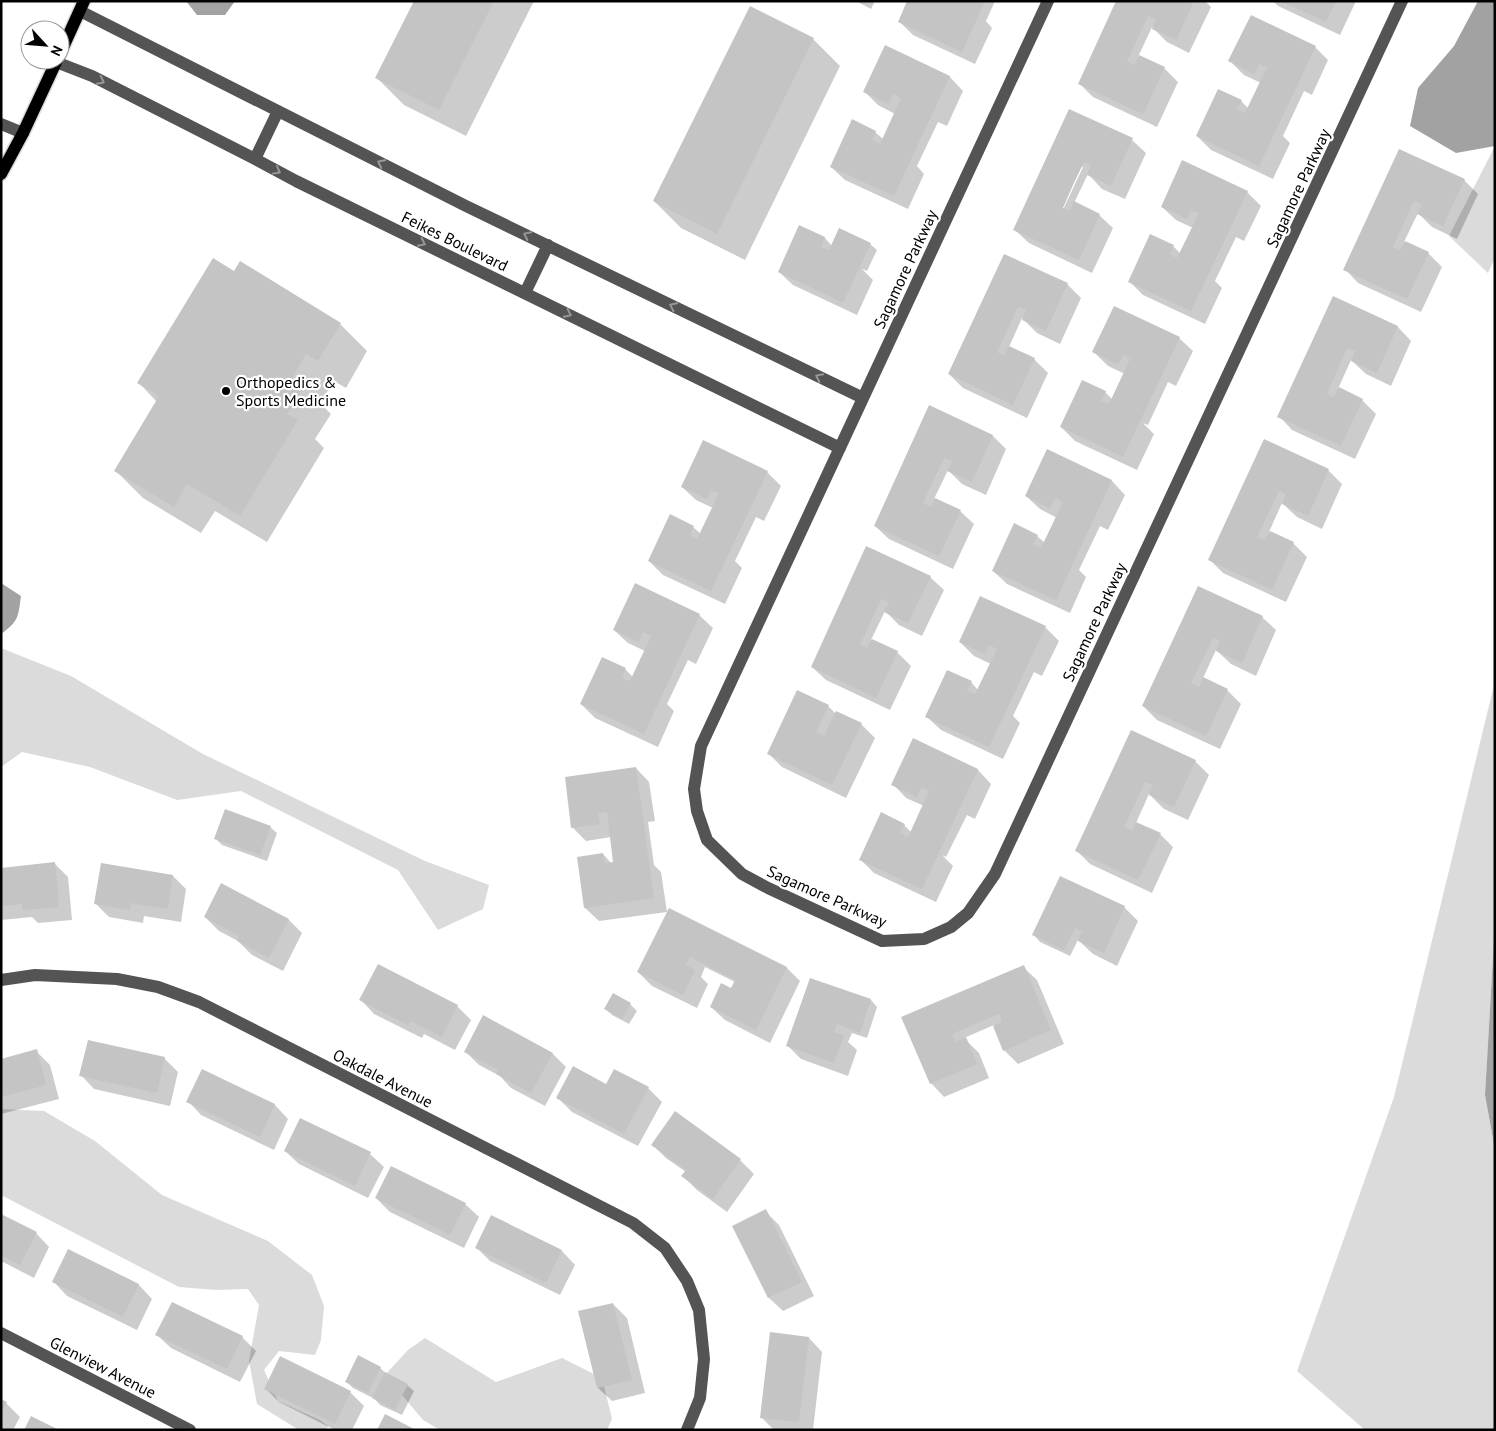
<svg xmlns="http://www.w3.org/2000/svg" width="1496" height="1431" viewBox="0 0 1496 1431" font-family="'PT Sans',sans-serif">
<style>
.green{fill:#dbdbdb}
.water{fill:#a2a2a2}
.shadow{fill:#0003;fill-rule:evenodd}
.building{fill:#c4c4c4}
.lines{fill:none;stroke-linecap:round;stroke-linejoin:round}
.major-casing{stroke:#dbdbdb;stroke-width:15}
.minor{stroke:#545454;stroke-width:12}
.major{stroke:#000;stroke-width:12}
.oneway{stroke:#989898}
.poi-dot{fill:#000;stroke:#fff;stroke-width:2}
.labels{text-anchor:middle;stroke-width:4.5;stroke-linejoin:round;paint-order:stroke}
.street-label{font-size:16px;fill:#000;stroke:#fff}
.poi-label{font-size:16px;fill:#000;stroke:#fff;text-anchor:start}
</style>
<rect width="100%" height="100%" fill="#fff"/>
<path class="green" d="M1495,146V258L1488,273L1449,236Z
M1,648L71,676L203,754L425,861L489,885L483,909L438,930L398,870L241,791L177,800L90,767L22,752L1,767Z
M1495,681V922L1485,1095L1495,1150V1430H1365L1297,1371L1394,1097Z
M1,1109L44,1111L95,1141L162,1195L268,1241L312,1275L324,1306L321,1340L315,1355L279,1351L264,1370L278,1401L320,1420L328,1426L326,1430H299L257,1404L249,1361L259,1305L248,1289L216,1290L179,1287L1,1195Z
M425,1338L496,1382L562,1358L602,1378L612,1419L607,1430H440L423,1420L385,1375L408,1350Z"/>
<path class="water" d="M186,1H235L225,15H197Z
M1478,1H1495V146L1456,153L1410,126L1418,88L1454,46Z
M1,583L21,596C18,617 19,621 1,634Z
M1495,922V1150L1485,1095Z"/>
<path class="shadow" d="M416,1H534L466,136L404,105L377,78Z
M856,1H875L871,9Z
M909,1H995L986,21L992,28L975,64L913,35L899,21Z
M1118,1H1205L1211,7L1189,53L1167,42L1152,27L1138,57L1164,68L1178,82L1157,127L1093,97L1079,83Z
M1273,1H1356L1340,35L1278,6Z
M813,39L840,66L745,260L681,228L654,201Z
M885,47L950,77L963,91L947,126L938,122L917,166L924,174L908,209L845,180L831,167L875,132L883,139L895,114L878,105L865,92Z
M1315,47L1328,60L1312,95L1304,91L1283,136L1290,143L1273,179L1211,150L1197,136L1241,101L1249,109L1261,83L1244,75L1230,61Z
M1070,111L1132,140L1146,153L1125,199L1102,189L1088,174L1074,203L1099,215L1113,228L1092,273L1029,243L1015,230ZM1080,167H1083L1061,214L1059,213Z
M1400,151L1464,180L1478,194L1457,239L1432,227L1418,213L1404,242L1428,253L1442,267L1421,312L1358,283L1345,269Z
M1247,192L1261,206L1244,241L1236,237L1215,281L1222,288L1205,324L1143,295L1129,281L1173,246L1181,254L1193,228L1176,220L1162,207Z
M800,227L825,238L832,246L870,244L877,250L867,271L862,269L873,280L857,315L793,285L779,272Z
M1004,256L1067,284L1081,298L1060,344L1037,333L1022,318L1009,347L1034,359L1048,373L1027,418L963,388L949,374Z
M240,263L340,324L367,351L346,388L334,381L320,403L331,414L315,439L324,448L267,542L215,511L201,533L143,498L116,471L157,402L139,383L234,273Z
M1333,297L1398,327L1411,341L1391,386L1366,374L1351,360L1338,389L1362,400L1376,414L1355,459L1292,430L1279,416Z
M1179,338L1193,351L1176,386L1168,382L1148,425L1143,423L1154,434L1137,470L1075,441L1061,427L1105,392L1113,400L1125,374L1108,366L1094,352Z
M930,407L993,436L1006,449L986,495L962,484L948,470L934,499L960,511L974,524L953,569L889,539L875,526Z
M1265,441L1328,470L1342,484L1322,529L1297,517L1282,503L1269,532L1293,543L1307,557L1286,602L1223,573L1209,559Z
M1047,451L1112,481L1125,495L1108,530L1100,526L1079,570L1086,577L1070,613L1007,584L993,571L1037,536L1045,543L1057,518L1040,509L1026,496Z
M767,472L781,486L764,521L756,517L735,561L742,568L725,604L663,575L649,561L693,527L701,534L713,508L696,500L682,487Z
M867,548L930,577L944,590L922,636L899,625L885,611L871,640L897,652L911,666L890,710L826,680L812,667Z
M1198,587L1262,617L1276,630L1256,676L1231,664L1216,650L1203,678L1227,690L1241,704L1220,749L1157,720L1143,706Z
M699,615L713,628L696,664L688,660L667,704L674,711L658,747L595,718L581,704L602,659L626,670L633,677L645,651L628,643L614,630Z
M1045,627L1059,641L1042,676L1034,672L1013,716L1020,723L1003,759L941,730L927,717L971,682L978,690L991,664L974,656L960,642Z
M828,706L836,714L861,724L875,738L846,798L782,767L769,754Z
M1131,732L1195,761L1209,775L1188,820L1164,809L1149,794L1136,823L1160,834L1173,847L1152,893L1090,864L1076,850Z
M914,740L978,770L991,784L975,819L967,815L946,857L942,855L953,866L936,902L874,873L860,859L904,825L911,832L924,806L906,798L893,784Z
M636,768L649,782L655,821L648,822L654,865L661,872L667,912L599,921L585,908L603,854L612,864L615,863L611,837L586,841L572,827Z
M270,827L277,833L267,861L222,845L215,838Z
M55,864L68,877L72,920L38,923L32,917L1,920V869Z
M173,876L186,889L181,922L144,916L143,923L109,917L95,903Z
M1061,877L1124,907L1138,921L1117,966L1093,954L1078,940L1070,956L1040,942L1034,935Z
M205,917L289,920L302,933L283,971L252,955L238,941L219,931Z
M707,928L787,968L800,981L770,1043L725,1020L711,1007L731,989L735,982L705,967L701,977L708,984L697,1008L652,986L638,972Z
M378,966L457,1006L471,1020L455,1050L424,1034L422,1038L374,1014L361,1000Z
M1023,967L1037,980L1064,1044L1018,1064L1004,1050L994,1025L964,1038L979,1053L989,1078L944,1097L931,1083L903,1018Z
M849,993L871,1000L877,1007L867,1038L852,1033L848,1042L857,1050L848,1076L801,1059L787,1045Z
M630,1004L637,1011L629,1024L612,1015L606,1009Z
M36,1051L50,1065L59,1099L1,1114V1060Z
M465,1051L553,1054L566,1067L545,1106L511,1088L500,1076L479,1065Z
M164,1058L178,1072L170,1106L94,1089L81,1075Z
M202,1070L275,1105L288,1119L274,1150L201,1115L188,1101Z
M607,1086L648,1088L662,1102L638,1146L572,1112L558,1098Z
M675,1113L740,1160L754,1174L727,1212L697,1190L683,1176L686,1172L666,1158L653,1145Z
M285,1151L370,1154L384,1167L368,1198L299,1164Z
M376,1198L465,1204L479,1217L464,1248L390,1212Z
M765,1211L779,1225L814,1296L783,1311L769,1298L734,1226Z
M1,1215L36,1233L49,1247L34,1278L1,1261Z
M492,1217L562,1251L575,1265L560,1295L490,1261L477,1248Z
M69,1251L139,1285L152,1299L137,1330L67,1296L54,1282Z
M613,1304L627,1318L645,1393L612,1401L598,1388Z
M157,1335L242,1337L256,1351L240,1382L171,1348Z
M809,1338L822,1352L813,1430H774L761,1417Z
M380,1368L387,1374L407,1385L414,1391L402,1415L380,1405L375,1399L353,1388L347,1382Z
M266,1389L350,1392L364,1406L352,1430H335L279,1402Z
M1,1401L6,1403L20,1417L13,1430H1Z"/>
<path class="building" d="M414,1H494L439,110L375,78Z
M907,1H985L962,52L898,22Z
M1116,1H1194L1176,40L1152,29L1156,19L1148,16L1127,61L1134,65L1139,55L1165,67L1143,114L1078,84Z
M1281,1H1336L1326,22Z
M750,6L814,38L717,234L653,201Z
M1251,15L1316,46L1259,166L1196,136L1218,89L1242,100L1237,109L1245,113L1267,67L1259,64L1254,74L1228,61Z
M885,45L950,76L894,196L830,167L852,119L876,131L872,140L880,144L901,98L893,94L888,104L863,92Z
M1069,109L1133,138L1111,186L1087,175L1091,165L1084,162L1073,185L1063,208L1070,211L1074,201L1100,214L1079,260L1013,230Z
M1399,149L1465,179L1443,226L1417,214L1422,205L1414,201L1393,247L1400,250L1405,241L1429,252L1407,299L1343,270Z
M1182,160L1248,191L1191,311L1128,282L1150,234L1174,245L1170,255L1177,258L1199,213L1191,210L1187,219L1161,207Z
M799,225L825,237L821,247L829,250L839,228L871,243L843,303L778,272Z
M1004,254L1068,283L1046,331L1022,320L1026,310L1018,307L997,352L1004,356L1009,346L1035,358L1013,405L948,374Z
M213,258L234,271L240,261L341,323L318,361L306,354L292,378L304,386L287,414L298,420L240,516L187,484L174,507L114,471L159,396L137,383Z
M1333,296L1398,326L1377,373L1351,361L1355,351L1347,348L1327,394L1334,397L1339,387L1363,399L1341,446L1277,417Z
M1114,306L1180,337L1123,457L1060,427L1082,380L1106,391L1101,401L1109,404L1130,359L1123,355L1118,365L1092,352Z
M929,405L993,435L972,482L947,471L952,461L944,458L923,503L931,507L935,498L961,510L939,556L874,526Z
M1264,439L1329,469L1308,516L1282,504L1286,494L1279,491L1257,537L1265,540L1270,531L1294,542L1272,590L1208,560Z
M703,440L768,471L711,591L648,561L670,514L694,526L690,535L697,539L719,493L711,490L707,499L681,487Z
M1047,449L1112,480L1056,600L992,571L1014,523L1038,535L1033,544L1041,548L1063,502L1055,498L1050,508L1025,496Z
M866,546L931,576L908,623L884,612L889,602L881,599L860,645L867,648L872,639L898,651L876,698L811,667Z
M635,583L700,614L644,734L580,704L602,657L626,668L622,678L630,681L651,636L643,632L639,642L613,630Z
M1198,586L1263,616L1242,663L1216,651L1220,641L1213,638L1191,683L1199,687L1203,677L1228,689L1206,736L1142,706Z
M980,596L1046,626L989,747L925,717L947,670L972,681L967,691L975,694L997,649L989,645L985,654L959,642Z
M797,690L829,705L816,732L824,736L836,711L862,723L832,785L767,754Z
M1131,730L1196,760L1174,807L1149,795L1153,785L1145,782L1124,827L1132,831L1136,822L1161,833L1138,880L1075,851Z
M913,738L978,769L922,889L859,860L881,812L905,824L900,833L908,837L929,791L922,787L917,797L891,785Z
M636,767L654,898L584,908L577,857L603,853L605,863L613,862L607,812L598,813L600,824L571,828L565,777Z
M225,809L271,826L260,855L214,839Z
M55,862L59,907L23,910L22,904L1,906V868Z
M101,863L173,875L168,909L131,903L130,910L94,904Z
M1060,876L1125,906L1104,953L1078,941L1082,931L1075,928L1064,950L1032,935Z
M221,883L289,919L269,958L237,941L239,936L204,917Z
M669,908L787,967L756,1030L710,1007L721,983L731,988L735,980L690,957L686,965L695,970L683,995L637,972Z
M378,964L458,1005L442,1037L410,1021L408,1025L359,1000Z
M1024,965L1051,1030L1003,1051L993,1026L1002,1022L999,1014L952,1034L956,1042L966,1037L977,1064L930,1084L901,1017Z
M810,978L871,999L860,1033L837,1024L834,1032L844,1036L834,1063L786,1046Z
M613,993L631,1003L622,1019L604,1009Z
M483,1015L553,1053L531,1093L496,1074L498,1070L464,1052Z
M88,1040L165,1057L157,1093L79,1076Z
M37,1049L46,1085L1,1097V1059Z
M573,1066L606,1084L614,1069L649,1087L624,1134L556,1098Z
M202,1069L275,1104L260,1137L186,1102Z
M675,1111L741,1159L713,1199L681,1176L686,1170L651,1145Z
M300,1118L371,1152L355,1186L284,1151Z
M391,1166L466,1203L450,1235L375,1198Z
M766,1209L802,1282L768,1298L732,1226Z
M1,1214L37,1232L20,1265L1,1255Z
M491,1215L562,1250L546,1283L475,1248Z
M68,1249L139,1284L123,1317L52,1282Z
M172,1302L243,1336L227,1369L155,1335Z
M613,1303L632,1380L597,1388L578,1311Z
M770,1332L809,1337L799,1422L760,1418Z
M358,1355L381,1367L368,1393L345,1382Z
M280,1356L351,1391L335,1424L264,1389Z
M385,1372L408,1384L395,1410L372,1398Z
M1,1399L7,1402L1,1413Z
M385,1414L416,1430H377Z
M31,1416L59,1430H24Z"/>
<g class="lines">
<defs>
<path id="major" d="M60,54L84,1
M1,174L23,133L57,60"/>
</defs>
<use href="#major" class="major-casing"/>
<path class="minor" d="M1048,1L701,746L694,789L697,811L707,840L742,874L768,888L882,941L924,939L951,927L968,913L995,874L1402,1
M80,11L466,206L863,398
M56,62L92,76L255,159L296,181L840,448
M1,124L23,133
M255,159L278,111
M525,293L548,245
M1,980L35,975L117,979L158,987L199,1002L633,1223L665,1248L687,1281L699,1310L704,1359L700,1398L687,1430
M1,1333L190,1430"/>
<use href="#major" class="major"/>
</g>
<defs><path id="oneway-chevron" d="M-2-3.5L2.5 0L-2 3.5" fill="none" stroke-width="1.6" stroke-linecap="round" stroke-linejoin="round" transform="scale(1.25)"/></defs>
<g class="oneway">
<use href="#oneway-chevron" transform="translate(101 81) rotate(27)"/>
<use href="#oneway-chevron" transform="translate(381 163) rotate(-153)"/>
<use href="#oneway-chevron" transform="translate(277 171) rotate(29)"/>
<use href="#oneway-chevron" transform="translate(527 235) rotate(-154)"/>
<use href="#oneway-chevron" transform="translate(422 243) rotate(26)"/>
<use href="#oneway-chevron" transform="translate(673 306) rotate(-154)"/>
<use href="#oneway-chevron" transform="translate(568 314) rotate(26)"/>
<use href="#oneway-chevron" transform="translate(819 377) rotate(-154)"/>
</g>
<circle class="poi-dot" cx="226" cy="391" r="5"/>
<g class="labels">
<g class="street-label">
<text transform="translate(1298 188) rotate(-65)" y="6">Sagamore Parkway</text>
<text transform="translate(455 241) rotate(26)" y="6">Feikes Boulevard</text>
<text transform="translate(905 269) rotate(-65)" y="6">Sagamore Parkway</text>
<text transform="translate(1094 622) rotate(-65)" y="6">Sagamore Parkway</text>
<text transform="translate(827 896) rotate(24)" y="6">Sagamore Parkway</text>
<text transform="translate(383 1078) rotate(27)" y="6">Oakdale Avenue</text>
<text transform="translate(103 1367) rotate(27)" y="6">Glenview Avenue</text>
</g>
<g class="poi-label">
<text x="236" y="388">Orthopedics &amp;<tspan x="236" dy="18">Sports Medicine</tspan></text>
</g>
</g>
<rect width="1496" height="1431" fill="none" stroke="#000000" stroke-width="5"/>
<g transform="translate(45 45) rotate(116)"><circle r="24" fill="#ffffff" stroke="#999999"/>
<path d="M0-4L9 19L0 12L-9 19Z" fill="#000000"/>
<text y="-8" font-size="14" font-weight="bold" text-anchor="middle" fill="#000000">N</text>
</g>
</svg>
